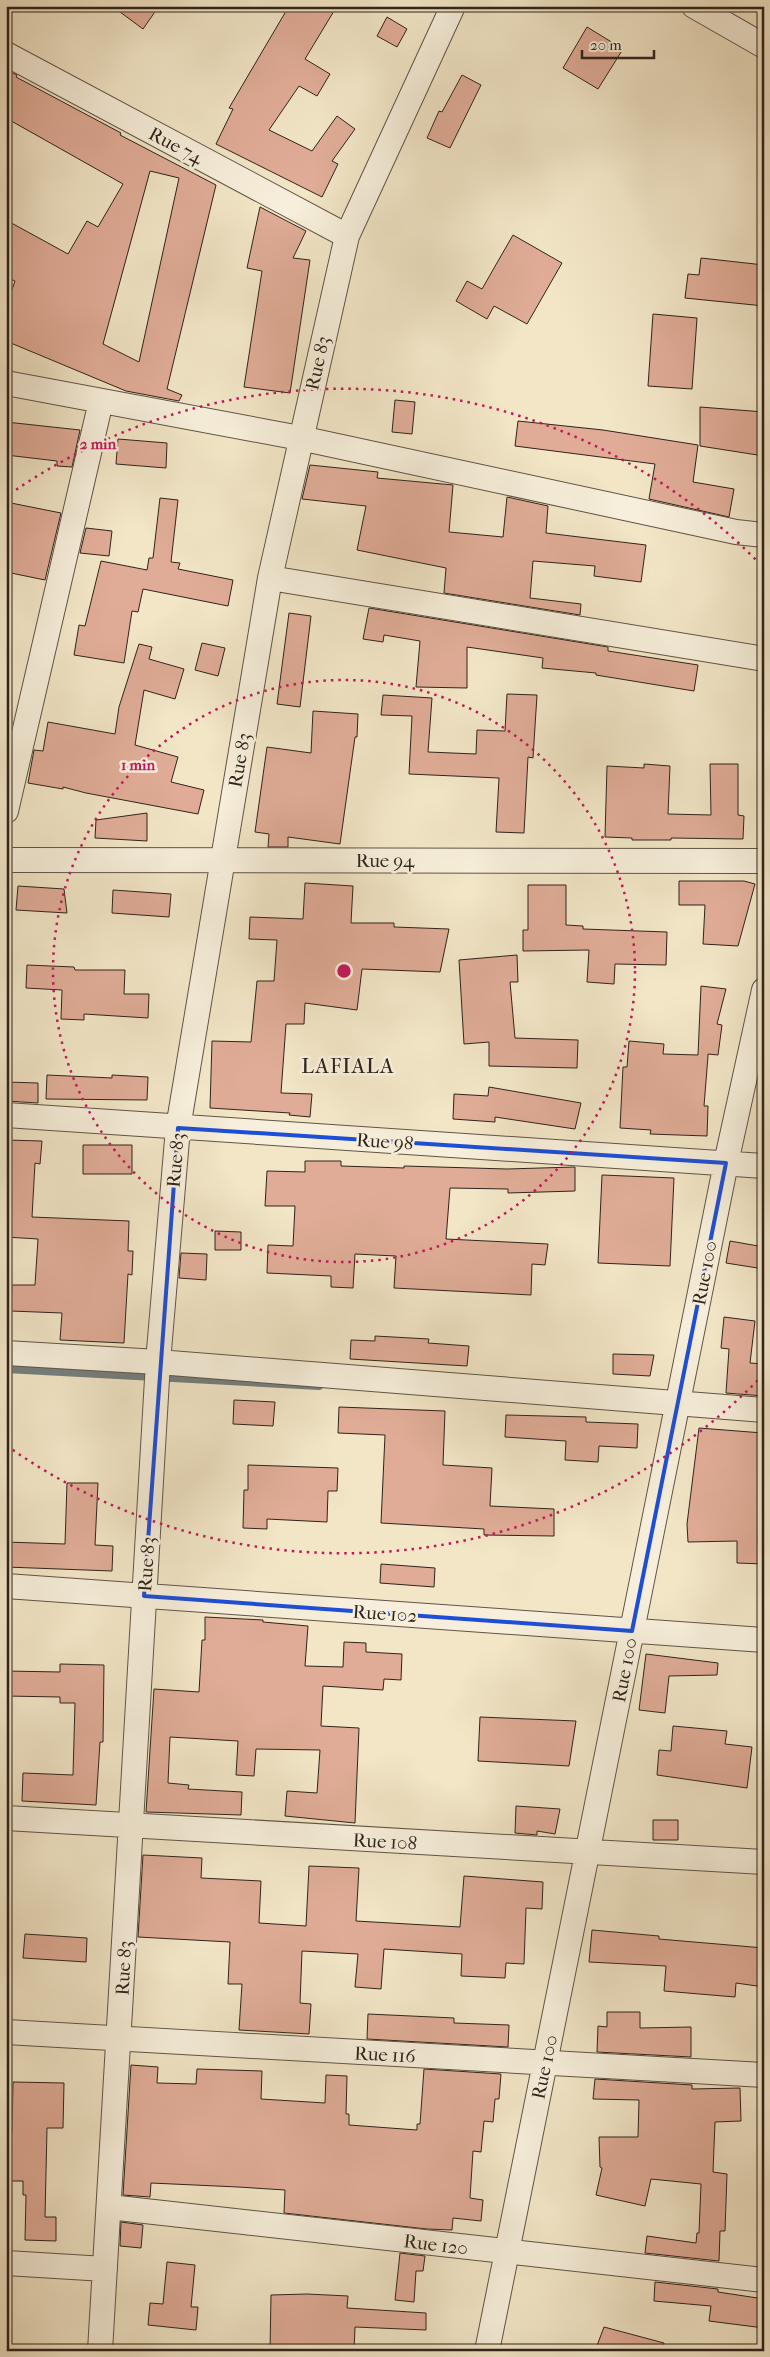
<svg xmlns="http://www.w3.org/2000/svg" width="770" height="2357" viewBox="0 0 770 2357" font-family="'IM FELL French Canon',serif">
<style>
.lines{fill:none;stroke-linecap:round;stroke-linejoin:round}
.stream{stroke:#747f7f;stroke-width:8}
.building{fill:#e0ac97;stroke:#2f231b;fill-rule:evenodd}
.minor-casing{stroke:#605446;stroke-width:26}
.minor{stroke:#f7efdb;stroke-width:24}
.marked{fill:none;stroke:#1d4ed8;stroke-width:4;stroke-linejoin:round}
.ring{fill:none;stroke:#c2185b;stroke-width:2.5;stroke-dasharray:2.5 5}
.labels{text-anchor:middle;stroke-width:5;stroke-linejoin:round;paint-order:stroke}
.street-label{font-size:19px;fill:#2f231b;stroke:#f7efdb}
.quarter-label{font-size:21px;letter-spacing:1px;fill:#2f231b;stroke:#f7efdb}
.centre{fill:#c2185b;stroke:#f7efdb;stroke-width:2.5}
.ring-label{font-size:15px;text-anchor:middle;font-weight:bold;fill:#c2185b;stroke:#f7efdb;stroke-width:5;stroke-linejoin:round;paint-order:stroke}
</style>
<rect width="100%" height="100%" fill="#f2e6c7"/>
<filter id="stains"><feTurbulence type="fractalNoise" baseFrequency=".004" numOctaves="4"/><feColorMatrix values="0 0 0 0 .2 0 0 0 0 .09 0 0 0 0 .02 0 0 0 .5 -.17"/></filter>
<radialGradient id="worn" r=".72"><stop offset=".6" stop-color="#630" stop-opacity="0"/><stop offset="1" stop-color="#630" stop-opacity=".3"/></radialGradient>
<g class="lines">
<path class="stream" d="M6,1369L319,1386"/>
</g>
<path class="building" d="M112,6H159L143,29Z
M289,6H337L305,59L330,74L317,96L299,86L269,130L312,151L337,116L355,129L332,161L338,164L322,197L216,144L233,109L229,108Z
M387,17L407,29L397,47L377,36Z
M587,27L623,49L598,89L563,68Z
M6,70L17,75L16,77L121,133L120,135L216,185L167,389L182,395L179,401L126,391L6,341V307L15,281L6,277V220L68,254L87,221L98,227L123,184L6,118ZM150,171L179,178L139,362L103,344Z
M462,75L481,85L450,148L427,138L439,111L442,112Z
M260,207L306,231L293,258L310,260L290,393L244,387L262,271L247,268Z
M513,235L562,263L527,324L494,306L487,319L456,301L467,281L482,289Z
M701,258L764,265V306L685,298L688,274L699,275Z
M653,314L697,318L692,389L648,386Z
M395,400L415,402L412,434L392,432Z
M700,407L764,412V456L700,446Z
M518,421L603,430L698,445L693,482L734,489L729,517L649,499L655,464L515,446Z
M6,422L80,430L72,467L57,466V461L6,455Z
M118,439L167,443L166,468L116,464Z
M310,465L378,472L377,478L453,485L449,532L503,537L507,497L548,506L546,533L646,545L641,582L594,576L595,566L533,561L530,598L581,604L580,615L444,593L446,568L357,550L366,506L302,499Z
M160,498L178,500L171,562L180,563L178,569L233,580L228,606L143,589L138,612L132,611L124,663L74,655L79,625L85,626L101,561L147,570L149,558H153Z
M6,502L61,513L45,580L6,572Z
M86,528L112,531L109,556L80,553Z
M369,608L608,647V651L698,665L694,691L596,675V673L542,668L543,658L467,647V688L416,687L420,641L384,635L383,642L363,639Z
M289,613L311,616L300,707L277,704Z
M202,643L225,648L218,676L195,670Z
M139,644L152,647L149,659L184,669L175,699L144,690L135,745L178,757L171,782L204,790L198,814L86,793L63,787V789L28,783L34,750L43,751L48,722L115,734L119,707Z
M507,694L537,695L533,758L528,757L524,833L496,832L499,778L409,774L412,716L381,715L383,695L432,698L428,752L476,754L477,730L505,731Z
M313,711L358,714L357,737H355L340,844L288,837V847H268L269,834L255,832L267,747L311,753Z
M644,764L670,766L668,814L711,815L710,764H738V815L744,816L743,839L671,838V840H632V838L605,837L607,766L644,768Z
M147,813V841L95,838L96,820Z
M679,881H744L755,884L738,946L703,944L705,905H679Z
M305,883L353,886L351,923H394V927L449,929L440,972L362,969L357,1010L305,1003L304,1024H286L281,1093L312,1094L310,1117L289,1115L290,1113L210,1108L212,1041L251,1042L257,981H274L277,940L249,939L250,917L303,919Z
M528,885H566V925L583,926V929L667,932L666,965L615,964L614,984L587,982L589,950L523,951V930H528Z
M18,886L64,889L67,913L16,910Z
M113,890L171,894L169,917L112,913Z
M517,955L518,982H510L515,1038L578,1040L577,1068L489,1066V1042L464,1044L459,960Z
M27,965L74,967L75,970H125L124,994H149L148,1018L84,1014V1020L61,1019L62,990L26,988Z
M701,986L726,989L717,1024L722,1025L718,1055L708,1054V1056L704,1106H708L707,1136L650,1134L651,1130L620,1128L623,1067H627L629,1041L664,1044L663,1054L698,1055Z
M47,1075L112,1078V1075L148,1077L147,1100L46,1099Z
M6,1082L38,1083V1103L6,1101Z
M489,1087L581,1103L575,1129L495,1117V1122L453,1119L454,1094L488,1096Z
M6,1140L42,1141L40,1164L35,1163L32,1217L129,1221L128,1251H133L132,1275L128,1274L124,1343L60,1340L62,1313L11,1311L12,1285H35L38,1239L6,1237Z
M83,1145H132V1174H83Z
M305,1161H341V1166L404,1168V1166L507,1169L575,1167V1191L508,1193V1189L450,1188L446,1239L548,1244L545,1265L532,1264L531,1295L394,1288L396,1256L355,1254L353,1288L331,1287V1276L267,1273L268,1245L293,1246L295,1206H265L267,1171L305,1172Z
M602,1175L674,1178L670,1266L598,1263Z
M215,1231L241,1232V1250H215Z
M730,1241L764,1247V1269L726,1263Z
M181,1253L207,1254L206,1280L179,1278Z
M724,1317L755,1321L750,1363L764,1364V1396L726,1393L729,1349L721,1348Z
M375,1336L429,1339L428,1343L469,1346L467,1366L350,1359L351,1340L375,1341Z
M613,1354L654,1355L650,1376L613,1374Z
M234,1400L275,1402L273,1426L233,1424Z
M339,1407L445,1411L443,1465L492,1468L490,1506L554,1509V1536L484,1535V1529L381,1523L385,1435L338,1433Z
M506,1415L586,1417V1422L638,1424L637,1448L599,1446L598,1462L565,1460L566,1441L505,1437Z
M699,1428L763,1433L758,1543H764V1564L737,1563V1541L688,1542L687,1524Z
M248,1465L338,1468L337,1491H328L327,1522L267,1519V1529L243,1528L244,1490H248Z
M67,1483H98L95,1545L113,1546L112,1571L6,1567V1542L65,1544Z
M381,1564L435,1568L434,1587L380,1583Z
M205,1617L263,1620V1622L308,1626L305,1666L343,1667L344,1642L366,1643V1652L402,1654L401,1680L384,1679L383,1690L323,1686L321,1726L359,1728L355,1823L285,1816L287,1791L317,1793L320,1750L256,1749L254,1776L236,1775L238,1741L170,1737L168,1783L189,1785L188,1789L242,1792L241,1815L146,1812L154,1689L199,1692L202,1640H205Z
M646,1654L718,1663L717,1675L669,1676L665,1713L639,1710Z
M60,1664L104,1665L103,1742H100L96,1805L22,1801L23,1773L73,1775L75,1703H60V1697L6,1696V1671L60,1672Z
M480,1717L576,1721L569,1766L478,1761Z
M673,1726L727,1731L725,1744L752,1747L747,1788L657,1775L659,1750L671,1751Z
M516,1806L560,1809L555,1834L537,1831V1835L515,1833Z
M653,1820H678V1840H653Z
M143,1855L202,1858L201,1878L261,1881L259,1923L306,1926L309,1866L359,1868L356,1921L460,1927L464,1876L543,1882L542,1909L526,1908L524,1964L506,1963L505,1978L461,1976L462,1954L384,1949L381,1989L355,1987L358,1954L302,1951L300,2003L311,2004L309,2034L239,2030L242,1984H228L230,1942L138,1937Z
M592,1930L659,1936V1939L764,1948V1987L736,1983L735,1997L664,1991L666,1966L589,1962Z
M25,1934L87,1938L86,1962L23,1958Z
M607,2012H640V2028L691,2027V2057L597,2052L598,2026L607,2027Z
M368,2014L454,2018V2023L509,2025L508,2047L367,2039Z
M131,2065L158,2067L157,2083L196,2084L197,2069L262,2071L261,2099L325,2103L326,2075L347,2076L346,2114H349V2125L417,2130V2124H420L424,2069L501,2074L499,2099H495L493,2122L484,2121L481,2152L473,2151L470,2198L483,2200L481,2221L453,2218L452,2230L427,2229L284,2213L285,2190L238,2187L151,2183L150,2197L123,2195Z
M595,2079L692,2085V2089L740,2088L741,2121L715,2122L713,2172L727,2174L725,2231H720L719,2261L645,2253L647,2236L696,2243L697,2233H699L701,2184L651,2179L645,2206L596,2195L602,2168L600,2167L599,2137H638L639,2100L593,2099Z
M13,2082L64,2083L63,2128H47L45,2217H56V2241L25,2240L26,2195H23V2181H6V2132L12,2133Z
M121,2222L143,2225L141,2248L120,2246Z
M400,2253L425,2256L423,2271H416L414,2302L395,2300Z
M167,2262L195,2265L191,2307H198L196,2330L148,2325L150,2303L163,2304Z
M655,2282L718,2289V2292L764,2299V2328L709,2321L711,2306L654,2301Z
M307,2294L348,2296L347,2308L426,2313V2330L355,2327L354,2351H270L271,2295Z
M604,2327L664,2343L663,2351H595Z"/>
<g class="lines">
<defs>
<path id="minor" d="M694,6L764,46
M6,54L347,236
M6,383L300,438L736,532L764,535
M270,578L764,659
M6,811L101,401
M6,860L764,861
M6,1115L764,1166
M6,1353L158,1362L764,1410
M6,1586L764,1640
M6,1818L764,1862
M6,2032L764,2075
M109,2207L764,2280
M6,2263L105,2269
M100,2351L158,1362L178,1128L270,578L347,236L453,6
M487,2351L726,1163L764,990"/>
</defs>
<use href="#minor" class="minor-casing"/>
<use href="#minor" class="minor"/>
</g>
<path class="marked" d="M178,1128L726,1163L632,1631L144,1596Z"/>
<g class="ring">
<circle cx="344" cy="971" r="291"/>
<path d="M763 1375A582 582 0 0 1 10 1448M10 494A582 582 0 0 1 763 567"/>
</g>
<g class="labels">
<g class="street-label">
<text transform="translate(176 145) rotate(28)" y="7">Rue 74</text>
<text transform="translate(317 363) rotate(-77)" y="7">Rue 83</text>
<text transform="translate(239 760) rotate(-80)" y="7">Rue 83</text>
<text x="385" y="867">Rue 94</text>
<text transform="translate(385 1141) rotate(4)" y="7">Rue 98</text>
<text transform="translate(175 1160) rotate(-85)" y="7">Rue 83</text>
<text transform="translate(704 1273) rotate(-79)" y="7">Rue 100</text>
<text transform="translate(146 1564) rotate(-86)" y="7">Rue 83</text>
<text transform="translate(385 1613) rotate(4)" y="7">Rue 102</text>
<text transform="translate(624 1670) rotate(-79)" y="7">Rue 100</text>
<text transform="translate(385 1841) rotate(3)" y="7">Rue 108</text>
<text transform="translate(123 1968) rotate(-87)" y="7">Rue 83</text>
<text transform="translate(385 2054) rotate(3)" y="7">Rue 116</text>
<text transform="translate(544 2067) rotate(-78)" y="7">Rue 100</text>
<text transform="translate(436 2244) rotate(7)" y="7">Rue 120</text>
</g>
<g class="quarter-label">
<text x="348" y="1073">LAFIALA</text>
</g>
</g>
<circle cx="344" cy="971" r="8" class="centre"/>
<g class="ring-label">
<text x="98" y="449">2 min</text>
<text x="138" y="770">1 min</text>
</g>
<rect width="770" height="2357" fill="none" stroke="#f2e6c7" stroke-width="25"/>
<rect x="8" y="8" width="755" height="2342" fill="none" stroke="#2f231b" stroke-width="2.5"/>
<rect x="12" y="12" width="745" height="2332" fill="none" stroke="#2f231b"/>
<path d="M582 50v8h72v-8" fill="none" stroke="#2f231b" stroke-width="2.5"/>
<text x="590" y="50" font-size="15" fill="#2f231b" stroke="#f7efdb" stroke-width="4" paint-order="stroke">20 m</text>
<rect width="100%" height="100%" filter="url(#stains)"/>
<rect width="100%" height="100%" fill="url(#worn)"/>
</svg>
